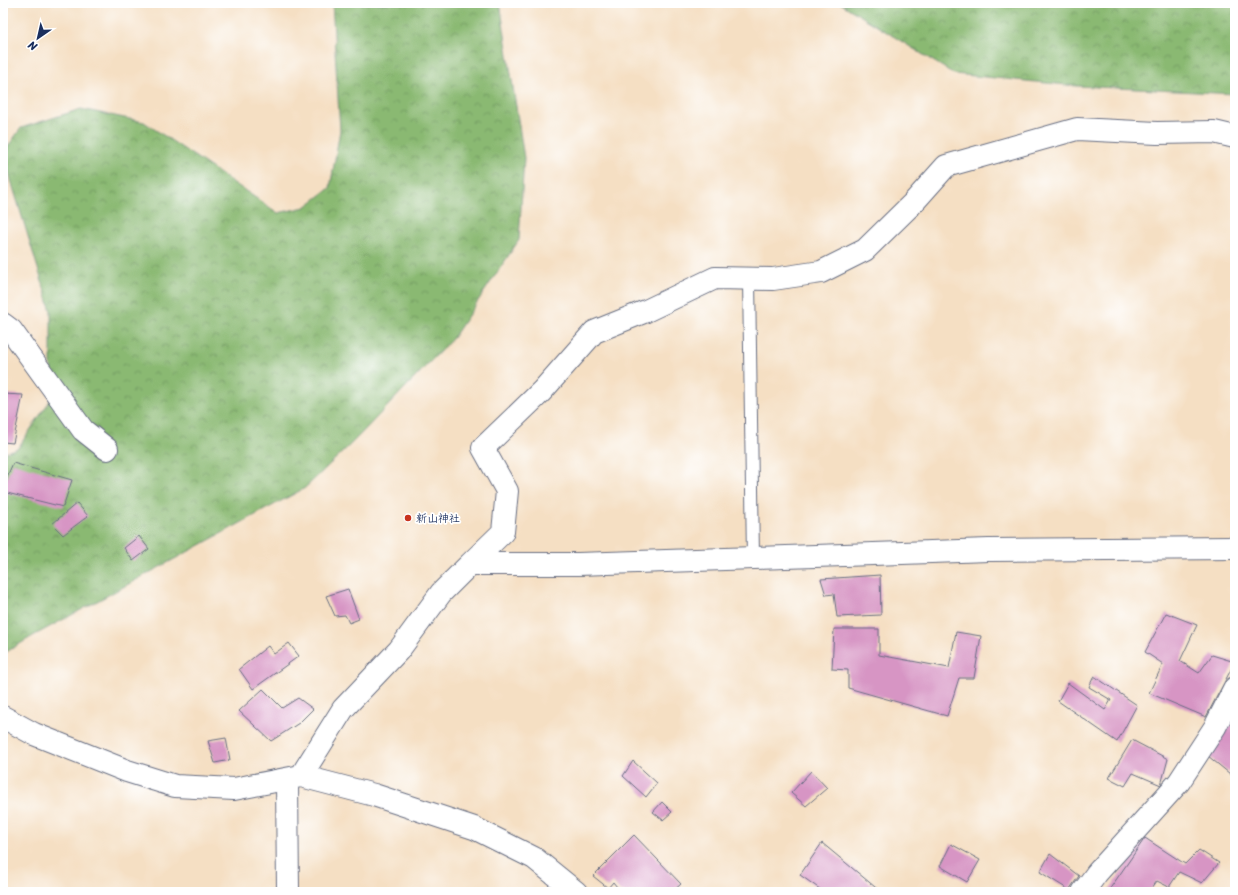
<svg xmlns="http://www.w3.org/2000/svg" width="1238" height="895" viewBox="0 0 1238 895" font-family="Sriracha,'Klee One',sans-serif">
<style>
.forest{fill:url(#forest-crowns);stroke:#527468}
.building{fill:#d795c4}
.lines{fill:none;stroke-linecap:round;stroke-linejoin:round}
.service-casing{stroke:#676d81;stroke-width:14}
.minor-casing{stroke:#676d81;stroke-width:24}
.service{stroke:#fff;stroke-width:12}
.minor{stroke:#fff;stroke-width:22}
.poi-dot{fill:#c8321e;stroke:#fff;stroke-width:1.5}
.labels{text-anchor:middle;stroke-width:3.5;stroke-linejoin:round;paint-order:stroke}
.poi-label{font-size:11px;font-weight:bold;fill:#1b2f5e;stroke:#fff;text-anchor:start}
</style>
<defs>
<pattern id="forest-crowns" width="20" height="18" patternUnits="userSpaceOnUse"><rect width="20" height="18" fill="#8ab972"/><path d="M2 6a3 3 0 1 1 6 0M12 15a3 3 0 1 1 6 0" fill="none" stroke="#709761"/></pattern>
</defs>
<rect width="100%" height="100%" fill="#fff"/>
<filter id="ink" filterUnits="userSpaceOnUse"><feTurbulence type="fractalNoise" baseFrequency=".025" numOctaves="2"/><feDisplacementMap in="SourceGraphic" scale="8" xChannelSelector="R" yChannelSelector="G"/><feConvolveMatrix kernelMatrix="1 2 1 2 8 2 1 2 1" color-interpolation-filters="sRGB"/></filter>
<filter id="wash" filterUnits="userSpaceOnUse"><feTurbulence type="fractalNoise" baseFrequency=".012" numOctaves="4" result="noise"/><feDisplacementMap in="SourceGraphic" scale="16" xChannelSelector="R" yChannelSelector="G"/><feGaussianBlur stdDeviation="0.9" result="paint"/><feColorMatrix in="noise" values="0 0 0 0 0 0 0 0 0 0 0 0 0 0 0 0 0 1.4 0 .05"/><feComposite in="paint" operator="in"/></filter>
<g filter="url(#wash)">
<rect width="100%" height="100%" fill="#f5dfc3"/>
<path class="forest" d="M332,3H500L524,158L519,240L453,338L353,442L305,488L33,636L3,654V453L18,448L51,399V311L12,184L4,152L21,128L81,109L144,122L278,213L305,207L330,188L340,130Z
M840,3H1235V94L1077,86L954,74Z"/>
<g id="blocks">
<path class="building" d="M3,394L23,395L13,443L3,442Z
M13,463L72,480L63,507L3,492V486Z
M77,503L88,516L63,535L52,524Z
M139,536L149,549L133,561L124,548Z
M880,575L881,615L837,617L834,594L826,595L821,579Z
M348,589L359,619L349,623L345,615L335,616L326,596Z
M1166,613L1197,625L1180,661L1199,673L1212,655L1235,662L1206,717L1149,693L1163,664L1145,652Z
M834,629H879V655L949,668L956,632L981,636L974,678H959L947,716L848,688V670L832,669Z
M289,643L299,656L253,689L239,669L268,646L274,654Z
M1094,676L1137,705L1117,742L1058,701L1068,683L1105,710L1111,700L1089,687Z
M263,689L282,708L298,698L313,709L299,723L271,741L239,711Z
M1233,712L1235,714V778L1208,756Z
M226,738L230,760L215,763L208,741Z
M1132,740L1168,759L1161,785L1133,773L1125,786L1109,778Z
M633,761L657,783L646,797L623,776Z
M811,771L827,788L806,806L791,793Z
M662,802L672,812L663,820L653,812Z
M634,835L681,884L672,892H621L613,882L608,888L593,876Z
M1145,838L1185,864L1199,850L1219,863L1202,883L1179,872L1169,887L1157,881L1149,892H1112L1109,890Z
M822,843L881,892H824L800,875Z
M951,844L980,860L967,882L940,866Z
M1050,854L1079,876L1069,890L1040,872Z"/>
</g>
</g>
<g filter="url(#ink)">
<use href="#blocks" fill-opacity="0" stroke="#676d81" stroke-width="1"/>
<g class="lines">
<defs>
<path id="service" d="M749,279L753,558"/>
<path id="minor" d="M3,324L11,330L83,430L107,449
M470,564L503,532L507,491L483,448L542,391L594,332L646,311L715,278L773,279L821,272L865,250L913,203L946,166L1077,129L1157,133L1214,132L1235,137
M3,717L34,734L127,771L175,786L234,789L301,776L374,795L474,828L534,858L576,892
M301,776L343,709L399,650L441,593L470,564H578L989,550L1235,548
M287,780L288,892
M1083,892L1097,873L1179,782L1215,727L1235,688"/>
</defs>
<use href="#service" class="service-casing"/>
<use href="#minor" class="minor-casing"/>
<use href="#service" class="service"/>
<use href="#minor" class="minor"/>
</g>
</g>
<circle class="poi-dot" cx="408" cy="518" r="4"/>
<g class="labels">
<g class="poi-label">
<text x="416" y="522">新山神社</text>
</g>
</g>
<rect width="1238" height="895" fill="none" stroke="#fff" stroke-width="16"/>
<g transform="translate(38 38) rotate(214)" stroke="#ffffff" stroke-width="3" paint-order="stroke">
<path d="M0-3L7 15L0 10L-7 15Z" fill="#1b2f5e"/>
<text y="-6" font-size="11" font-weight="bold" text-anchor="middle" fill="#1b2f5e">N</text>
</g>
</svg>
